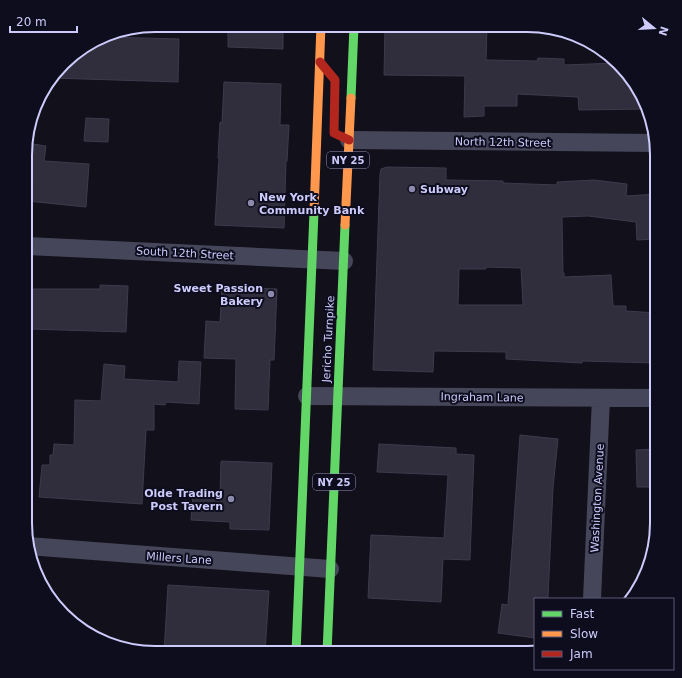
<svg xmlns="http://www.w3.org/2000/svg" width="682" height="678" viewBox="0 0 682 678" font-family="'DejaVu Sans',sans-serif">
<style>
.building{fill:#302e3c;stroke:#3d3a4d;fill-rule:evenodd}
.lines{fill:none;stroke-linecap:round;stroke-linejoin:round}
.street{stroke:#46465a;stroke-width:18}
.fast{stroke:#63d668;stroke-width:9}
.slow{stroke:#ff974d;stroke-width:9}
.jam{stroke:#b3261e;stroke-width:9}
.poi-dot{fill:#8c8aad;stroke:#0e0d1d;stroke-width:1.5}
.labels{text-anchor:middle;stroke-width:4;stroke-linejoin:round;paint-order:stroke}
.shield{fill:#0e0d1d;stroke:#9492b9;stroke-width:1}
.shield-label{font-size:10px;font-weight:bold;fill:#cdcbfc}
.street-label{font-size:11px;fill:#cdcbfc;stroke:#0e0d1d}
.poi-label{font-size:11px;font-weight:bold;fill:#cdcbfc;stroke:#0e0d1d;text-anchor:start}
.rim{fill:none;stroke:#cdcbfc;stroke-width:2}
</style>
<rect width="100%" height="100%" fill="#12101a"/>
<path class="building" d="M228,25L283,27V49L228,47Z
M385,26H487L486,60L537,61L538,58L564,59V65L616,63L630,76L648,109L579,110L578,97L517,94V106H484V116L464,117L465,76L384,75Z
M105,37L179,39L178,82L52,78L69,57Z
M224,82L281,84L280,125H289L287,161H286L284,228L215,225L219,158H218L220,122L222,123Z
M86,118L109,119L108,142L84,141Z
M27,143L46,146L44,161L89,164L86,207L27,201Z
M387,167L446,168V180L503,181V183L557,185V182L594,180L627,184L626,196L657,194V239L637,240L636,222L588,216L562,217L563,273H564V277L611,275L613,306H626V311L657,313V363L582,361V363L506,359V352L434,351L433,372L373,370L380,174L381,169ZM486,267L521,268L523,305H458L459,269H486Z
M100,285L128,286L126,332L31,329V289H100Z
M222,287L277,289L274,360H270L268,410L235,409L236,359L204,358L206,321L220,322Z
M179,361L201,362L199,404L166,402L165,405L154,404V430H146L142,504L39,497L42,465H50V455H53L54,444L74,445L75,400L101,401L104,364L125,366L124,379L178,382Z
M520,435L558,439L553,488L548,598L535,597V638L498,633L502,604L508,605Z
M379,444L456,448V454L474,455L470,560L443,559L441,602L368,598L371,535L444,538L448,475L377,472Z
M657,449V487H637L636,450Z
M221,461L272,463L269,530L230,529V522L191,520L193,494L220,495Z
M168,585L269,591L265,653H164Z"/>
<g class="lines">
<path class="street" d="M349,140L656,143
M27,246L344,261
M307,396L657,398
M28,546L330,569
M592,599L601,398"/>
<path class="fast" d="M351,98L354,26
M296,653L314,212
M327,653L345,225"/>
<path class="slow" d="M314,212L321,25
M345,225L351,98"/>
<path class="jam" d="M320,62L335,80L334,133L349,140"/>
</g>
<g class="poi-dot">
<circle cx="412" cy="189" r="4"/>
<circle cx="251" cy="203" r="4"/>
<circle cx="271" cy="294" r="4"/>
<circle cx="231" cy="499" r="4"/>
</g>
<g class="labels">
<g class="shield">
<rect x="327" y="152" width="42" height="16" rx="3"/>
<rect x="313" y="474" width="42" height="16" rx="3"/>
</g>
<g class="shield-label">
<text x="348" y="164">NY 25</text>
<text x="334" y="486">NY 25</text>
</g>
<g class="street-label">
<text transform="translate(503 142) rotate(1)" y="4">North 12th Street</text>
<text transform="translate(185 253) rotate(3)" y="4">South 12th Street</text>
<text transform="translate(328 339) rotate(-87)" y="4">Jericho Turnpike</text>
<text transform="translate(482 397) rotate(1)" y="4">Ingraham Lane</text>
<text transform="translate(597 498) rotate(-87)" y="4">Washington Avenue</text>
<text transform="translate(179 558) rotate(4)" y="4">Millers Lane</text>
</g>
<g class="poi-label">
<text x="420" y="193">Subway</text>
<text x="259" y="201">New York<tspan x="259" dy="13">Community Bank</tspan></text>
<text x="263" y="292" text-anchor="end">Sweet Passion<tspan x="263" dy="13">Bakery</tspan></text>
<text x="223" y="497" text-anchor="end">Olde Trading<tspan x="223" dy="13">Post Tavern</tspan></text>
</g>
</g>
<path d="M0 0H682V678H0ZM155 32H527A123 123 0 0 1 650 155V523A123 123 0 0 1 527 646H155A123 123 0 0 1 32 523V155A123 123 0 0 1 155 32Z" fill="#0e0d1d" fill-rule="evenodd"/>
<path class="rim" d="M155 32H527A123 123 0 0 1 650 155V523A123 123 0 0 1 527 646H155A123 123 0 0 1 32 523V155A123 123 0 0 1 155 32Z"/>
<rect x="534" y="598" width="140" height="72" fill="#0e0d1d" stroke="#5a5976"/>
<rect x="542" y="611" width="20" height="6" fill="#63d668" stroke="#5a5976"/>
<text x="570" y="618" font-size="12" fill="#cdcbfc">Fast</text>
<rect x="542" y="631" width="20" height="6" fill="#ff974d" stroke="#5a5976"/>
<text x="570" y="638" font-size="12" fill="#cdcbfc">Slow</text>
<rect x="542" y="651" width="20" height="6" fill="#b3261e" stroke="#5a5976"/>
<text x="570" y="658" font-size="12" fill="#cdcbfc">Jam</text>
<g transform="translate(654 28) rotate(108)" stroke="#0e0d1d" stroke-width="3" paint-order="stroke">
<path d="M0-3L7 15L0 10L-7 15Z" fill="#cdcbfc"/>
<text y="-6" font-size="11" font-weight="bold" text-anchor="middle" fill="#cdcbfc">N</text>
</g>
<path d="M10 26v6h67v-6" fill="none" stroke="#cdcbfc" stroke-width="2"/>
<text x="16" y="26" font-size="12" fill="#cdcbfc" stroke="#0e0d1d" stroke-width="3" paint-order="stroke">20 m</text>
</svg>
